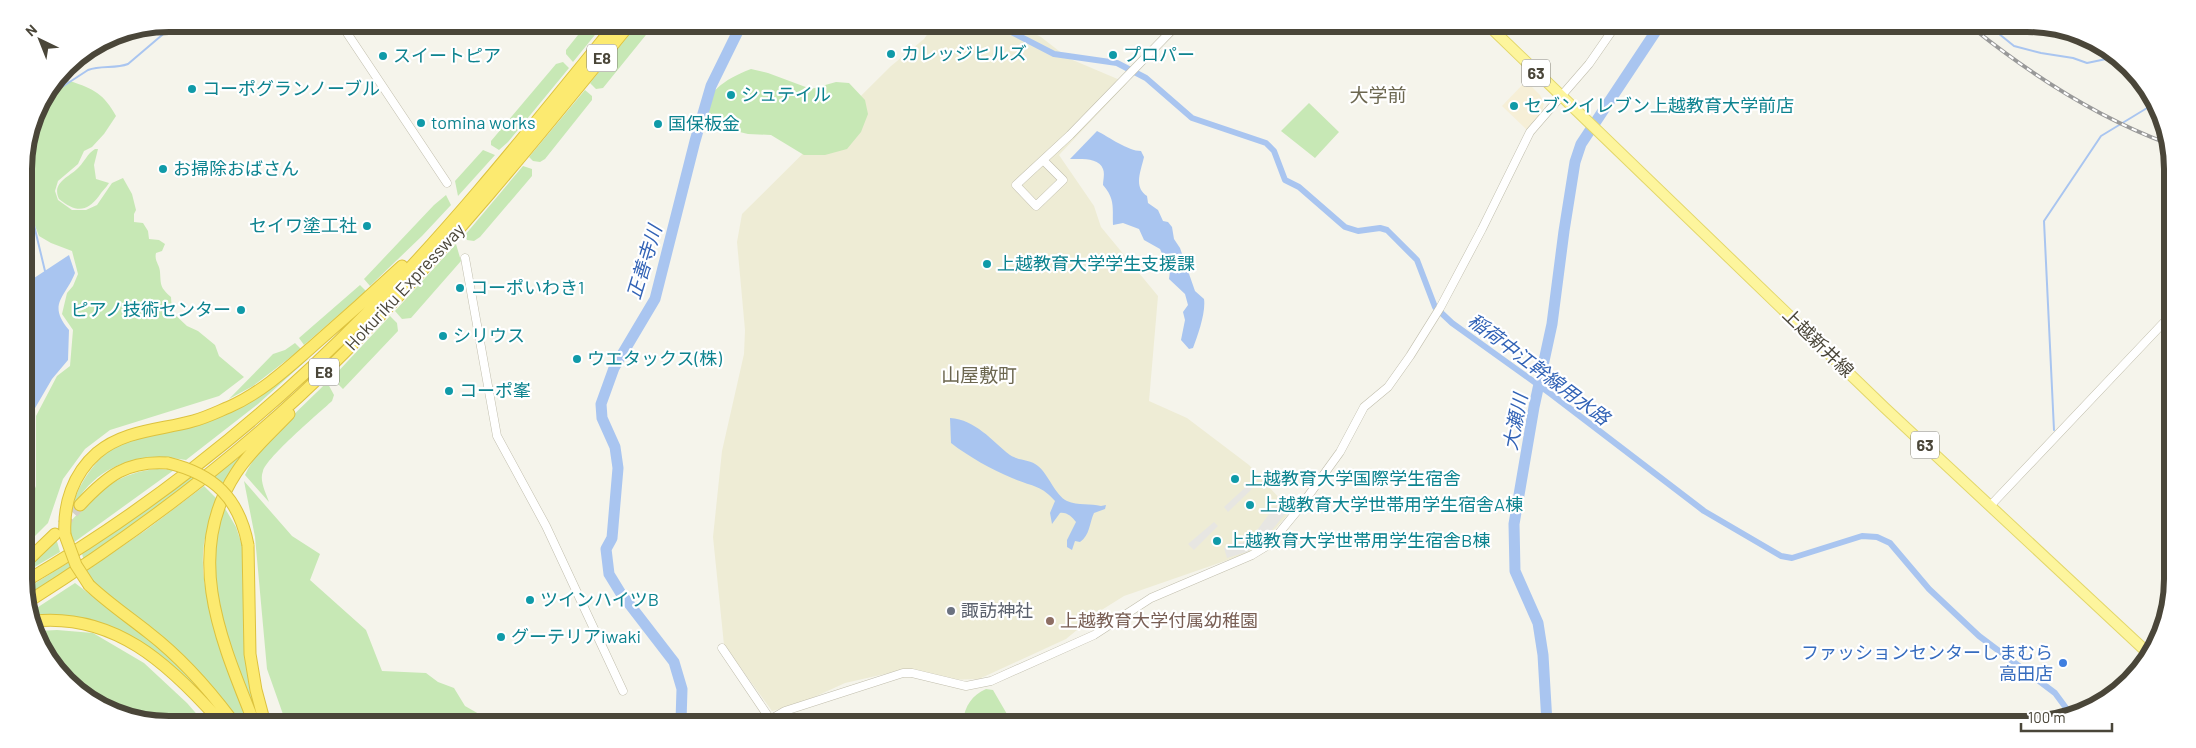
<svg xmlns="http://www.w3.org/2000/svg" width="2196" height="748" viewBox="0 0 2196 748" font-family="Barlow,'Noto Sans JP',sans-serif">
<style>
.commercial{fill:#f6efd7}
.education{fill:#eeecd5}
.green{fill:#c7e8b5}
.parking{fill:#e7e6e2}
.water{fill:#a9c5f0}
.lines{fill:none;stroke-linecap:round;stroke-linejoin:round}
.stream{stroke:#a9c5f0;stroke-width:2}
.canal{stroke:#a9c5f0;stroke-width:6}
.river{stroke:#a9c5f0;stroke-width:11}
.highway-tunnel{stroke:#d3d1c7;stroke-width:11;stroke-dasharray:11 5.5;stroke-linecap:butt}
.minor-casing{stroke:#c1bead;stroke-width:9}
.major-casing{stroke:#e3d76b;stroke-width:12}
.highway-casing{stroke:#dcc23e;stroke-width:13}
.minor{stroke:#fff;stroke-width:8}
.major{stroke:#fdf59d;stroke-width:10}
.highway{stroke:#fcea70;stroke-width:11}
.rail-casing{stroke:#999;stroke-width:4}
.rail{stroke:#fff;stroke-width:2;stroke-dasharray:5.5;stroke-linecap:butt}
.highway-bridge-casing{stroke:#dcc23e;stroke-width:13;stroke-linecap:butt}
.highway-bridge{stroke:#fcea70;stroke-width:11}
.culture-dot{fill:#0f9aa8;stroke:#fff;stroke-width:2}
.worship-dot{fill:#6b7280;stroke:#fff;stroke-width:2}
.education-dot{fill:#8d6e63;stroke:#fff;stroke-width:2}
.shop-dot{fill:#3f7fe0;stroke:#fff;stroke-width:2}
.labels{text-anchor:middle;stroke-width:4.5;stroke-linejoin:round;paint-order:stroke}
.shield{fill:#fff;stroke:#807e74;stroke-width:1}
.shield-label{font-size:16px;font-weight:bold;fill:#4a4639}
.culture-label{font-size:18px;fill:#0d838f;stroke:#fff;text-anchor:start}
.street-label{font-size:18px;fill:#4a4639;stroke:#fff}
.worship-label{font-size:18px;fill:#5b616d;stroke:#fff;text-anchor:start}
.education-label{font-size:18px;fill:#785e54;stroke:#fff;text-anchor:start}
.shop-label{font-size:18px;fill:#366cbe;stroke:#fff;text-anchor:end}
.neighbourhood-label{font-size:19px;fill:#6c6750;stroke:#fff}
.water-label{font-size:19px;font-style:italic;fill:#3263b6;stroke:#fff}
.rim{fill:none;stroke:#4a4639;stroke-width:6}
</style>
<rect width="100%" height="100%" fill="#f5f4eb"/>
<path class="commercial" d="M1526,81L1540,95L1544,103L1542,113L1528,131L1502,106Z"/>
<path class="education" d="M933,26H1020L1041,37L1068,58L1127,83L1059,155L1094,206L1101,227L1158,296L1149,401L1187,418L1249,465L1291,511L1264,542L1248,553L1124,596L1100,611L1066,639L979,679L949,680L907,669L845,683L799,704L772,711L724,645L713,537L722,451L744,354L745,330L737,242L742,214L891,66L924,39Z"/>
<path class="green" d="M586,25H603L573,62L566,54V50Z
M637,25H654L603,88L596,89L590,83Z
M563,62L569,68L508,142L499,150L491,145V141L556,64Z
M751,69L768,73L811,89L836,82L849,83L865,100L868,114L861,132L847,149L825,155H804L771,135L748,134L727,129L706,130L697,121C708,92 722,80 751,69Z
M70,81C94,89 104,94 116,116L104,134L92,147L84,151L78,164L58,181L55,191L58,200L72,210H86L97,205L112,183L123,178L132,194L136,210L134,214V222L143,223L148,231L149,239L159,240L165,244L162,251L156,253C154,261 160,265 160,272C161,286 160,287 171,297L172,312L187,326L198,331L215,345L219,356L244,377L219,396L110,430L85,449L63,479L48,523L26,545V510L36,486V416L57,376L70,366L73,330L62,314L67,293L73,286L78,274L72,251L51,243L39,236L24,197V160L35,113L55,83Z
M585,90L592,96V100L545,159L540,162L533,161L529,157Z
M1309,103L1339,132L1315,158L1281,131Z
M95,149H98L94,165L96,179L109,183C106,188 102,191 99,196C87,212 76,213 59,199C51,182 70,177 79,167C85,161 87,154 95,149Z
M483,150L495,155L458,196L455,181Z
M523,166L532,169V176L480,237L474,241L467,240L465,235Z
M446,195L451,205L422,236L370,286L364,279L434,205Z
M456,244L461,261L411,318L402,319L395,311Z
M360,285L366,291L304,345L299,338Z
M390,316L397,323L398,331L343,389L332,378Z
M295,343L301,349L253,386L229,399L273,354L285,350Z
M306,357L308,359L258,404L186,460C142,453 102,461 76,502L74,500C89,464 111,441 151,435C165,433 176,432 189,427Z
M327,382L334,395L332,401C319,413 267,457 263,471C259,481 266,493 269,502L245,475C258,445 303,407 327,382Z
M249,451L224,487L212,475Z
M157,469L174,470L73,543L69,523C97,493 115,473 157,469Z
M193,476L197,478L84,561L82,554Z
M244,481L292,536L320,554L310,580L366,630L382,671L426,673L438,682L454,688L465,706L479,714L491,717L493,720H285L267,669L255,537Z
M204,486L217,499C212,513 207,528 204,543C196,597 230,668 248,720L235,719L98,589L86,571L146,530Z
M223,505L236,527L242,545L244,638L257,720L222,623L212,559Z
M56,538L60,552L26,572V566Z
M71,561L75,568L26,599V589Z
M75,583L149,639L177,665L216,708L167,663L131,637L32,617L29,613Z
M57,630L93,633L144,663L187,703L201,719H131L60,675L38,631Z
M986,689L993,690L1011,721H963C965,706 972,695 986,689Z"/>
<path class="parking" d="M1248,485L1252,489L1228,512L1224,507Z
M1275,506L1285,514L1263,541L1247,552L1227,558L1224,548L1244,542L1258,529Z
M1214,522L1218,526L1194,550L1188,544Z"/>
<path class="water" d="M1097,131C1109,137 1128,151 1141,151L1144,157C1141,171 1133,187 1147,196L1148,203L1158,210L1163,221L1168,222L1172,227L1174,239L1180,248L1195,291L1204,299C1206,312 1198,335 1193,348L1189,349L1181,340L1185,320L1183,312L1188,305L1185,294L1169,279L1170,271L1160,249L1144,240L1139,229L1123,223L1113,225C1112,209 1116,200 1103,185C1103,180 1105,174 1103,169C1099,157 1080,159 1070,159Z
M69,255L75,273C65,298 47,304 69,330L68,360L52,379L31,415L33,475L31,481L26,485L25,284Z
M950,418C976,420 991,440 1010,455C1019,461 1030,459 1038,466C1049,475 1055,495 1067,501C1078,506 1091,503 1101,506L1106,505L1105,509L1094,513C1089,524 1090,535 1080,542L1075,541L1072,550L1067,547V540L1076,522C1072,517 1067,512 1060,513L1052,524L1050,513L1055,501C1042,485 1030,486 1012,478C991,469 969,457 951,443Z"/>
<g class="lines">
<path class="stream" d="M1993,29L2014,46L2041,53L2073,58L2087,63L2111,58
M45,98L88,70C101,65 115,69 128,64L175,24
M24,171L31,196L33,221L45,271
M2054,430L2044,221L2101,136L2152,105"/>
<path class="canal" d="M1000,26L1054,54L1117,63L1146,78L1192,118L1266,143L1274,151L1285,180L1299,187L1345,227L1358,231L1380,228L1387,230L1417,260L1435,307L1452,323L1551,394L1704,511L1781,556L1792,558L1862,536L1877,537L1890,543L1929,589L1979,636L2055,693L2072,716"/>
<path class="river" d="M681,721L682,689L674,662L620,592L609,574L606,549L612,538L618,468L615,447L602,418L601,404L614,368L655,299L695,141L711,86L741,25
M1547,723L1543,655L1538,623L1515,571L1514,524L1534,407L1552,324L1564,231L1575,162L1581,144L1658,28"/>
<path class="highway-tunnel" d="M62,525L80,505"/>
<defs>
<path id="minor" d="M341,24L447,183
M1043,160L1063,180L1036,206L1016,185L1070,135L1176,26
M465,258L497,436L546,526L623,691
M1990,506L2169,317
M722,648L770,719
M768,721L785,711L903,673H912L966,686L991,681L1094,635L1151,598L1252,555L1270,544L1298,510L1340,452L1364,407L1388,387L1410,356L1440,308L1482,229L1530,132L1589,64L1614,28"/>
<path id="major" d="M1490,27L1885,408L2150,655"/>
<path id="highway" d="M80,505C107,476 127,460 168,463
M65,535C63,504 73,474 97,453C124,430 161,430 193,421C205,418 217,412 229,407C261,393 288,368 314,345C344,319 373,293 402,266
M248,545L250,654L256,690L264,720
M26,562L55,534
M26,581C151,508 266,416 367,313C456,223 535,123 615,25
M89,585C108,603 129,617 149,633C180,657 207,687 231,719
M26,603C140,531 249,449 344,353C446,250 537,138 629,25
M34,621C114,613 168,663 218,719
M253,720C221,640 183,554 236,473C250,451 271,433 289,414"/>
</defs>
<use href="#minor" class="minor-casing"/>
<use href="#major" class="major-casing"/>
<use href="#highway" class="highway-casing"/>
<use href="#minor" class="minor"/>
<use href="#major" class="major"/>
<use href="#highway" class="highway"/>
<defs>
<path id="rail" d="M1974,29C2033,76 2098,118 2169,144"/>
</defs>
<use href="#rail" class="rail-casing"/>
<use href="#rail" class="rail"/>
<defs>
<path id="highway-bridge" d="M168,463C214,474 239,498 248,545
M65,535L76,565L89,585"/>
</defs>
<use href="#highway-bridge" class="highway-bridge-casing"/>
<use href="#highway-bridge" class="highway-bridge"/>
</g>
<g class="culture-dot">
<circle cx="891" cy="54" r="5"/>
<circle cx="1113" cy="55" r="5"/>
<circle cx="383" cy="56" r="5"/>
<circle cx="192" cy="89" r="5"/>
<circle cx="731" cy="95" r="5"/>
<circle cx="1514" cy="106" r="5"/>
<circle cx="421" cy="123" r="5"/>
<circle cx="658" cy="124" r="5"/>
<circle cx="163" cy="169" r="5"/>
<circle cx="367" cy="226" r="5"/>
<circle cx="987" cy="264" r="5"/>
<circle cx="460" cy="288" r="5"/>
<circle cx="241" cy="310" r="5"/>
<circle cx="443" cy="336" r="5"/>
<circle cx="577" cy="359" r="5"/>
<circle cx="449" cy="391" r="5"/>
<circle cx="1235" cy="479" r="5"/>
<circle cx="1250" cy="505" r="5"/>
<circle cx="1217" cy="541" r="5"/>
<circle cx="530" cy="600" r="5"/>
<circle cx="501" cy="637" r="5"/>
</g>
<circle class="worship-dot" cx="951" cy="611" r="5"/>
<circle class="education-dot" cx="1050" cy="621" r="5"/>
<circle class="shop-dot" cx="2063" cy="663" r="5"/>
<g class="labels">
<g class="shield">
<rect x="587" y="44.5" width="30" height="27" rx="4"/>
<rect x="1522" y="59.5" width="28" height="27" rx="4"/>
<rect x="309" y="358.5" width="30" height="27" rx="4"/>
<rect x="1911" y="431.5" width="28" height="27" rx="4"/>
</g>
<g class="shield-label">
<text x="602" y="64">E8</text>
<text x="1536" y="79">63</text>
<text x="324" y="378">E8</text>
<text x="1925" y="451">63</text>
</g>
<g class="culture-label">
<text x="901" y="60">カレッジヒルズ</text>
<text x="1123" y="61">プロパー</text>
<text x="393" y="62">スイートピア</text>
<text x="202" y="95">コーポグランノーブル</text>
<text x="741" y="101">シュテイル</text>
<text x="1524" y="112">セブンイレブン上越教育大学前店</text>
<text x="431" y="129">tomina works</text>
<text x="668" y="130">国保板金</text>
<text x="173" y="175">お掃除おばさん</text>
<text x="357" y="232" text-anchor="end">セイワ塗工社</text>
<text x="997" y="270">上越教育大学学生支援課</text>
<text x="470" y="294">コーポいわき1</text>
<text x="231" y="316" text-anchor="end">ピアノ技術センター</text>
<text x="453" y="342">シリウス</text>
<text x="587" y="365">ウエタックス(株)</text>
<text x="459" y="397">コーポ峯</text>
<text x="1245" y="485">上越教育大学国際学生宿舎</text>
<text x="1260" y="511">上越教育大学世帯用学生宿舎A棟</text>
<text x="1227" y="547">上越教育大学世帯用学生宿舎B棟</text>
<text x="540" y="606">ツインハイツB</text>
<text x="511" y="643">グーテリアiwaki</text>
</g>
<g class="street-label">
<text transform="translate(405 287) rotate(-47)" y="6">Hokuriku Expressway</text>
<text transform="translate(1818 343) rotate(44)" y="6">上越新井線</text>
</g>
<g class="worship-label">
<text x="961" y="617">諏訪神社</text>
</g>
<g class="education-label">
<text x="1060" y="627">上越教育大学付属幼稚園</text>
</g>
<g class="shop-label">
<text x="2053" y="659">ファッションセンターしまむら<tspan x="2053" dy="21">高田店</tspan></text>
</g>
<g class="neighbourhood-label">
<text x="1378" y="102">大学前</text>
<text x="979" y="382">山屋敷町</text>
</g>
<g class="water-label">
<text transform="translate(644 262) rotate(-73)" y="7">正善寺川</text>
<text transform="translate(1539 369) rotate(37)" y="7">稲荷中江幹線用水路</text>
<text transform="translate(1515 422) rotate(-79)" y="7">大瀬川</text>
</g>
</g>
<path d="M0 0H2196V748H0ZM169 32H2027A137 137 0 0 1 2164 169V579A137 137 0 0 1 2027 716H169A137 137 0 0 1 32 579V169A137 137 0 0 1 169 32Z" fill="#fff" fill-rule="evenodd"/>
<path class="rim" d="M169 32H2027A137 137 0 0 1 2164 169V579A137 137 0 0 1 2027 716H169A137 137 0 0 1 32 579V169A137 137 0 0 1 169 32Z"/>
<g transform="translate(40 40) rotate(317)" stroke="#ffffff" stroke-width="4" paint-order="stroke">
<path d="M0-4L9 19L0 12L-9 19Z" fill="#4a4639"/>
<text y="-8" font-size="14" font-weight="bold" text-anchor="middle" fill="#4a4639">N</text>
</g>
<path d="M2021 723v8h91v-8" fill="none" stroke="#4a4639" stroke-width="2.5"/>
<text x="2028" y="723" font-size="15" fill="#4a4639" stroke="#ffffff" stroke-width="4" paint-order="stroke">100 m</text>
</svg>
